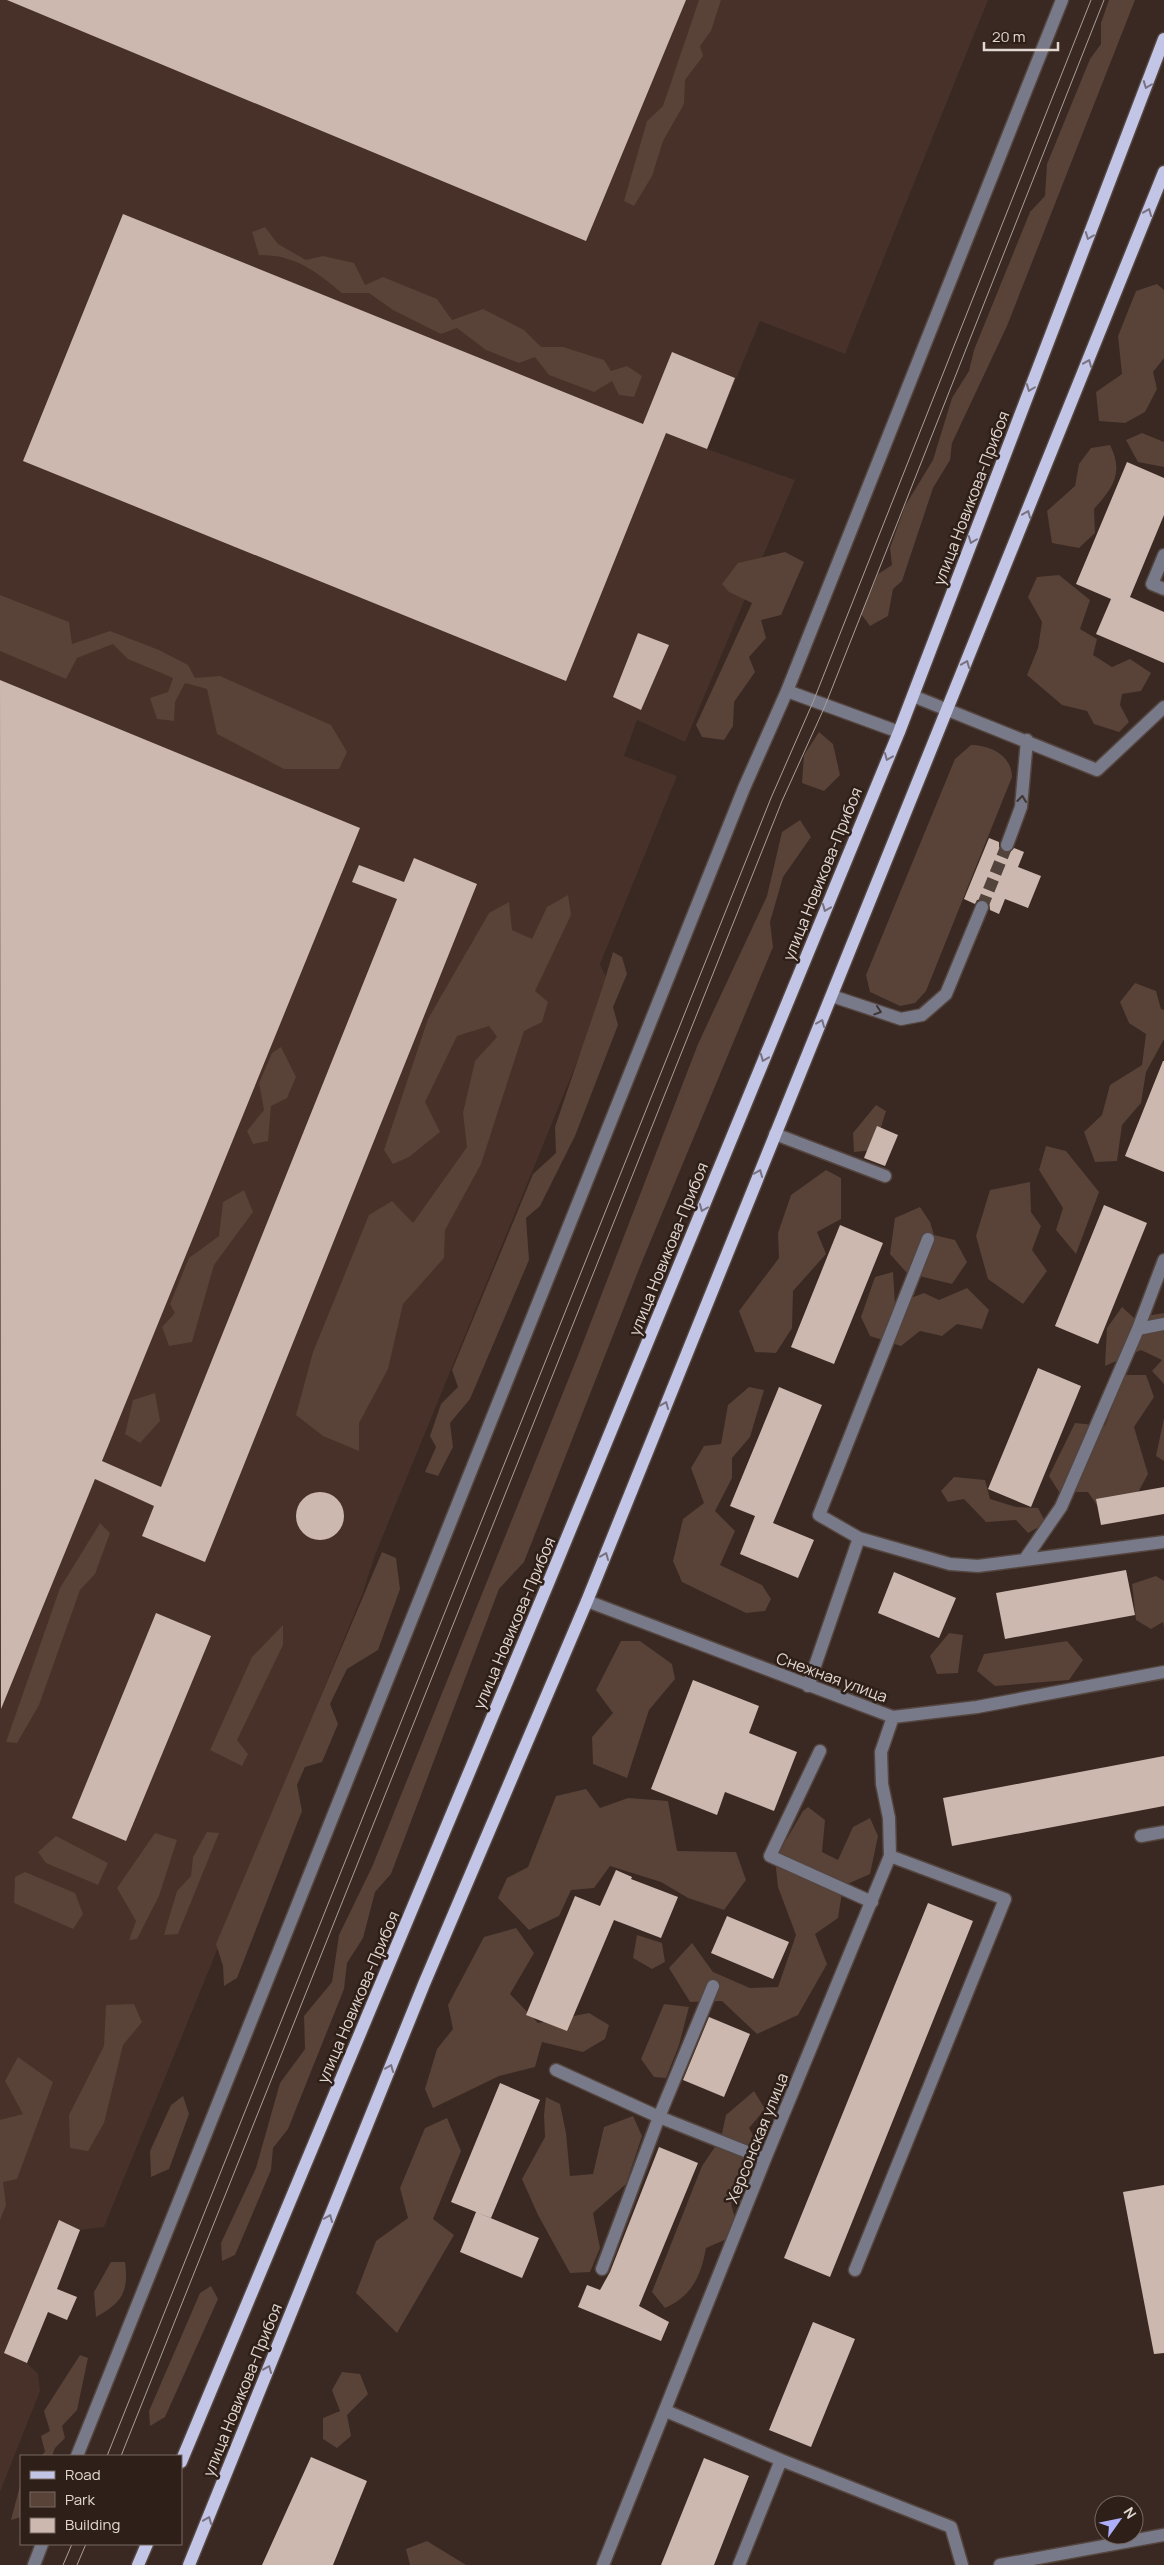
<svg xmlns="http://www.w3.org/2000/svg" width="1164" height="2565" viewBox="0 0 1164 2565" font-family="Manrope,sans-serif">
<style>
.built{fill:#473128}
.green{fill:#594237}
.building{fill:#cdb8af}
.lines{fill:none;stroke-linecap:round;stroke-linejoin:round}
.minor-tunnel{stroke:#52433d;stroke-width:12;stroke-dasharray:12 6;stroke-linecap:butt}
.minor-casing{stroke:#54453e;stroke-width:15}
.major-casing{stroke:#54453e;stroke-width:15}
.minor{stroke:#787989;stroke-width:12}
.major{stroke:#c3c5e7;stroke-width:12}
.tram{stroke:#aa9e98;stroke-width:1}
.oneway{stroke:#787280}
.oneway2{stroke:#403634}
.labels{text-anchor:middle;stroke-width:5;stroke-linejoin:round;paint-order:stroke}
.street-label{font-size:16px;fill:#e2d8d3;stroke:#2e1f18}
</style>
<rect width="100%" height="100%" fill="#392922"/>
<path class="built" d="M0,0H988L845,354L760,321L707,449L795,480L685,742L637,720L624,756L677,776L600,964L609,984L375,1555L362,1595L104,2227L80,2230L57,2289L77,2297L67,2320L48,2312L27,2363L38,2374L40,2391L0,2492Z"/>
<path class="green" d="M699,0H721L711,31L700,46L703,56L685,80L684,104L663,141L652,176L634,206L624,201L647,121L663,106Z
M1109,0H1135L1007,326L952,443L950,460L933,488L902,581L893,589L888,616L870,626L861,614L878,574L892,565L890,548L905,506L933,460L952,398L969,371L974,350L1030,212L1045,196L1047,164L1090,59L1101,44V23Z
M265,227L278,244L306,260L323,256L354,263L365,285L383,277L437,299L452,320L483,309L524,330L541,347H563L604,360L611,371L627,366L642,376L634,397L619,395L612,381L594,392L549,375L535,357L519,363L486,350L457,328L441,334L393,310L369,293H342C315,271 296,255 259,255L252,232Z
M1157,284L1164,290V358L1153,372L1157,389L1145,412L1125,423L1099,421L1096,392L1122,374L1118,336L1136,291Z
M1142,433L1164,442V467L1138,462L1126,440Z
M1110,445C1124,473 1113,488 1094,509L1095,533L1079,548L1052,543L1047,511L1075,486L1079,464L1091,448Z
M785,552L804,562L781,615L761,620L766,638L749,657L755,672L734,702L733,726L724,740L702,737L696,725L752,603L729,592L722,584L738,563Z
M1059,575L1090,600L1080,629L1097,639L1093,655L1112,667L1130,659L1151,673L1141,691L1122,694L1120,705L1129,722L1119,732L1094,724L1087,711L1062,705L1027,675L1038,648L1042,622L1028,597L1037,577Z
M0,595L69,622L72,644L110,631L159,650L188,665L195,678L220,676L331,725L347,752L339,769H284L217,734L207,689L185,683L175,702L174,721L157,719L150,698L168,692L173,678L128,659L113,644L77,658L66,679L0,651Z
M819,732L833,744L840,775L824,791L802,783L804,755Z
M971,745C991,745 1012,756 1012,777L926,991L915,1003L900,1006L870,992L866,975L955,759Z
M800,820L811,837L783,877L770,922L773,947L641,1264L524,1562L499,1589L391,1874L375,1892L363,1938L347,1963L344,1989L288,2129L273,2148L271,2170L235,2255L222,2261L221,2243L256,2168L280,2083L305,2049L304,2016L332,1982L339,1935L372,1867L579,1353L698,1044L767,896L782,832Z
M568,895L571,915L535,991L548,1002L542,1022L524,1031L481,1164L445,1230L444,1258L403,1304L388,1369L359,1423V1451L323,1436L296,1415L313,1352L369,1215L392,1201L413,1223L467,1147L463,1113L475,1061L497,1037L489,1026L457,1036L425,1102L440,1132L409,1157L393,1164L384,1150L428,1019L489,913L509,902L512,930L532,939L547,907Z
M613,952L622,957L627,974L613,1007L618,1025L575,1136L540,1206L526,1218L529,1260L470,1399L450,1423L453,1447L438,1476L425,1472L436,1447L430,1436L441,1404L458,1387L452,1370L533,1174L556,1153L555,1127L603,986Z
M1135,983L1156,991L1161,1009L1164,1010V1039L1146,1072L1141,1103L1122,1125L1117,1161L1095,1162L1084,1132L1102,1115L1110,1085L1142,1065L1146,1034L1129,1023L1120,1002Z
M281,1047L296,1077L287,1098L271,1106L268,1141L253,1144L247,1131L264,1110L259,1083L272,1053Z
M876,1105L886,1111L874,1150L854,1152L853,1133Z
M1046,1146L1066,1151L1099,1192L1076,1254L1056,1230L1063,1208L1039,1170Z
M826,1170L841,1178V1219L817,1232L826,1254L793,1291L792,1328L776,1353L755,1352L739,1311L779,1258L778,1233L791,1195Z
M1030,1182L1031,1212L1041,1226L1032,1250L1047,1271L1023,1304L988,1279L976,1236L990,1190Z
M244,1190L253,1212L214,1265L192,1342L169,1346L162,1327L175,1313L170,1304L189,1258L219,1236L223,1202Z
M920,1207L930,1222L934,1235L955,1240L967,1262L952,1284L907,1273L890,1254L895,1218Z
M893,1272L895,1304L924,1293L939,1300L967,1288L989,1310L982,1329L957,1324L942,1336L920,1331L901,1346L870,1336L861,1317L875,1277Z
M1122,1307L1134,1318L1164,1313V1384L1152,1371L1162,1360L1141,1350L1105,1366L1107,1328Z
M1124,1375H1146L1154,1397L1134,1427L1148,1474L1128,1511L1105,1517L1088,1492H1059L1049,1476L1075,1423L1105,1426Z
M749,1387L764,1390L750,1437L732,1458V1478L715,1511L735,1531L720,1565L762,1585L771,1599L765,1611L746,1613L682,1582L673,1561L683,1519L704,1503L691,1468L704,1446L721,1444L728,1405Z
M155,1393L160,1421L140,1443L125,1434L133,1400Z
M1164,1418V1461L1156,1456Z
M954,1477L985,1480L990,1499L1016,1507L1038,1508L1046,1523L1028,1533L1016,1520L986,1522L964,1499L948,1502L941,1491Z
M100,1523L110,1533L95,1574L80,1590L39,1705L17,1743L6,1742L60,1588Z
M382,1552L396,1558L400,1589L378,1650L347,1669L330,1704L338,1724L322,1762L305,1767L297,1785L302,1811L237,1978L224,1986L223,1966L216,1944Z
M1156,1576L1164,1581V1629L1163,1622L1151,1629L1136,1620L1132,1584Z
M283,1625V1645L237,1740L248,1754L242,1766L210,1750L252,1657Z
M949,1633L963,1635L958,1673L937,1674L930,1656Z
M621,1641H640L672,1664L675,1679L649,1710L627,1778L593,1764L592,1737L613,1713L596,1690Z
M1067,1641L1083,1660L1069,1680L995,1686L977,1671L984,1654Z
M586,1789L600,1808L628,1798L668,1801L677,1851L736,1852L746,1880L724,1910L688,1898L661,1882L610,1866L594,1888L571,1890L559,1916L529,1930L498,1898L507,1878L528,1867L556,1796Z
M808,1807L825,1820L822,1852L838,1860L853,1827L870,1818L878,1836L870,1874L843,1886L838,1918L815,1934L827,1964L798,2015L757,2034L722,2001L690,2002L669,1968L692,1943L713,1972L750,1988L778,1987L796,1935L778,1887L775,1859L803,1811Z
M207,1832L219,1833L178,1934L164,1935L177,1891L191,1876L193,1857Z
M155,1833L177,1840L159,1896L137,1939L129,1940L136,1921L117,1888Z
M56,1836L108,1863L98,1885L46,1863L38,1852Z
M25,1872L75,1893L83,1914L73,1929L14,1903L15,1877Z
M516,1928L534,1953L510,1994L538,2023L589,2013L609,2025L605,2039L583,2052L542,2042L535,2067L499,2076L433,2108L425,2089L437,2049L453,2029L448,2005L484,1937Z
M637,1935L662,1943L665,1962L652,1969L633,1958Z
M134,2004L142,2022L123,2045L104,2123L88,2151L70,2148L69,2115L104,2046L106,2005Z
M664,2004L689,2007L679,2045L666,2078L654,2077L641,2059Z
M18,2057L53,2082L17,2179L3,2182L6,2205L0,2220V2120L23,2114L5,2081Z
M754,2091L765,2109L749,2128L761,2149L731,2204L736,2222L729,2238L706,2248C701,2276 692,2296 665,2308L652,2292L702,2166L721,2138L726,2115Z
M183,2096L189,2114L169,2169L151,2177L150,2151L171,2105Z
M546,2097L560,2104L566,2133L570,2176L593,2174L604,2127L633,2116L642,2136L626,2184L593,2213L600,2248L590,2272L570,2273L538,2215L522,2179L545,2137L544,2115Z
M447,2118L461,2151L433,2219L454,2235L397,2333L356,2293L376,2241L408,2218L400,2188L425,2128Z
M111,2262H125C129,2292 122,2303 96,2317L94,2292Z
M211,2286L218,2299L165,2417L150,2426L149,2411L200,2293Z
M80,2355L88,2358L77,2410L62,2426L65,2438L55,2448L52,2456H41L45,2452L41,2436L50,2431L44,2411Z
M342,2372L360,2374L368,2394L347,2415L351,2436L337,2448L323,2439V2418L340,2411L332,2390Z
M21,2482V2517L11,2520Z
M427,2541L466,2565H410L406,2549Z"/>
<path class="building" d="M7,0H686L586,241Z
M123,214L643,424L672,352L735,378L707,449L666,433L566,681L23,461Z
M1127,462L1164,478V515L1130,597L1164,612V663L1096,634L1111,599L1076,584Z
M638,633L669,645L641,710L613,697Z
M0,680L360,828L102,1461L161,1487L397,899L352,882L359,865L404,882L414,858L477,884L205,1562L142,1536L154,1506L95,1479L1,1709Z
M989,838L999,842V847L1004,852L1009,853L1014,848L1024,852L1018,867L1041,876L1028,908L1005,899L999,914L990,910L989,902L985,899L977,900L975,904L964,899Z
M1163,1061H1164V1172L1125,1156Z
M877,1126L898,1135L885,1166L864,1158Z
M1104,1205L1147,1223L1098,1344L1055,1326Z
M840,1225L883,1243L834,1364L791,1347Z
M1038,1368L1081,1386L1031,1507L988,1489Z
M779,1387L822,1405L773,1523L814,1540L798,1578L740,1554L755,1516L730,1506Z
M1164,1487V1514L1101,1525L1096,1499Z
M296 1516a24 24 0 1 1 48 0a24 24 0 1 1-48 0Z
M1126,1570L1135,1615L1005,1639L996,1593Z
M894,1572L956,1598L939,1638L878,1613Z
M156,1613L211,1636L126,1841L72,1818Z
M693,1680L759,1706L749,1733L797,1752L774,1811L725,1792L717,1815L651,1789Z
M1164,1756V1806L952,1846L943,1798Z
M616,1870L632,1877L631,1879L678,1897L661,1938L614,1920L567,2031L526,2015L575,1896L600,1906Z
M928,1903L973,1921L830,2277L784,2258Z
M727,1916L789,1942L773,1979L711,1953Z
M709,2017L750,2034L724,2097L683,2080Z
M500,2083L540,2100L491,2218L451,2202Z
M659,2147L698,2163L639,2306L669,2322L661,2341L578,2307L587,2285L600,2290L610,2272Z
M1164,2185V2353L1154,2354L1123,2192Z
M476,2212L539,2238L522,2278L460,2252Z
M59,2220L80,2230L57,2289L77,2297L67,2320L48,2312L27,2363L4,2353Z
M813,2322L855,2339L811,2447L769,2430Z
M311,2457L367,2481L333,2565H262Z
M704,2458L749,2476L714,2565H661Z"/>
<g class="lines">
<path class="minor-tunnel" d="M982,907L1007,845"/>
<defs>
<path id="minor" d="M1164,555L1152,584L1164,589
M787,691L899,732
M913,696L1097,770L1164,707
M1007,845L1021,807L1027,740
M832,996L901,1019L922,1015L946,994L982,907
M775,1134L885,1176
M1138,1329L1164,1324
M859,1538L950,1564L978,1566L1164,1542
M1025,1559L1061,1507L1138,1329L1164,1260
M587,1601L893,1717L977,1707L1164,1672
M808,1686L859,1538L819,1515L928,1239
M820,1751L770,1856L872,1902
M1141,1836L1164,1832
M556,2070L659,2117L765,2159
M602,2269L659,2117L713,1986
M855,2270L1005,1899L890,1856
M666,2411L781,2460L951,2527L962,2565
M77,2456L744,788L787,691L1062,0
M34,2565L42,2544
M603,2565L765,2159L890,1856L889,1818L882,1784L881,1752L893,1717
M739,2565L781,2460
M1000,2565L1164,2535"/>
<path id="major" d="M181,2462L547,1586L899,732L1164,39
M138,2565L147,2544
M189,2565L424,1984L587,1601L1164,172"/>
</defs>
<use href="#minor" class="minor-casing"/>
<use href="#major" class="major-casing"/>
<use href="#minor" class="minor"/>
<use href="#major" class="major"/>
<path class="tram" d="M107,2456L771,798L813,702L1091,0
M121,2456L782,801L825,706L1104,0
M63,2565L72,2544
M77,2565L86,2544"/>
</g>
<defs><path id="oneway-chevron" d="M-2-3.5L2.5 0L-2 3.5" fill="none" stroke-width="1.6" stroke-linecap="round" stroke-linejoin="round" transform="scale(1.25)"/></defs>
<g class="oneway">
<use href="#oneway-chevron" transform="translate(1147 85) rotate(111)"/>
<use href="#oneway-chevron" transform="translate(1148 212) rotate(-68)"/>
<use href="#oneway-chevron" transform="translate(1089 236) rotate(111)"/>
<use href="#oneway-chevron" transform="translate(1088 363) rotate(-68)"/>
<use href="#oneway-chevron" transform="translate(1030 388) rotate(111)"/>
<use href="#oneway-chevron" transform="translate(1027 514) rotate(-68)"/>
<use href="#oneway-chevron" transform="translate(972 540) rotate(111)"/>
<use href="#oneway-chevron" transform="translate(966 664) rotate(-68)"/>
<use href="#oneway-chevron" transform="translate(888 757) rotate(113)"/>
<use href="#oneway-chevron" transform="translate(826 908) rotate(112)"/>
<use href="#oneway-chevron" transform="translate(821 1023) rotate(-67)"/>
<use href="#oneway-chevron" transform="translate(764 1058) rotate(112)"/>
<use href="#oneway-chevron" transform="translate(759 1173) rotate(-68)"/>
<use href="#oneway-chevron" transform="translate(703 1208) rotate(112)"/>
<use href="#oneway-chevron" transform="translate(665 1405) rotate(-68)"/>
<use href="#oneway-chevron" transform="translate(605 1556) rotate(-68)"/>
<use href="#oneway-chevron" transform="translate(390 2068) rotate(-68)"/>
<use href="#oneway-chevron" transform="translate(329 2218) rotate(-68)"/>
<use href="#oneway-chevron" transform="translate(268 2369) rotate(-68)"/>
<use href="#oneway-chevron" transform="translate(208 2520) rotate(-68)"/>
</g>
<g class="oneway2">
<use href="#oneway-chevron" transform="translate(1022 799) rotate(-84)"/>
<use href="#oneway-chevron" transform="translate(878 1011) rotate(18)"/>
</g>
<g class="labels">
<g class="street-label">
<text transform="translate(971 498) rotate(-69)" y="6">улица Новикова-Прибоя</text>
<text transform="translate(822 874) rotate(-68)" y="6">улица Новикова-Прибоя</text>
<text transform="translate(668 1249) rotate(-68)" y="6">улица Новикова-Прибоя</text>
<text transform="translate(514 1623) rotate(-67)" y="6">улица Новикова-Прибоя</text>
<text transform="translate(832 1677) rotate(20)" y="6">Снежная улица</text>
<text transform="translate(358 1997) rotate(-67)" y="6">улица Новикова-Прибоя</text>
<text transform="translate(757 2138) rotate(-68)" y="6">Херсонская улица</text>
<text transform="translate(242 2390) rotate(-68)" y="6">улица Новикова-Прибоя</text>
</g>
</g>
<rect x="20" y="2455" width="162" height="90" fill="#2e1f18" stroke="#766963"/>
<rect x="30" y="2471" width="25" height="8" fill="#c3c5e7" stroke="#766963"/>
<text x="65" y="2480" font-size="15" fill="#e2d8d3">Road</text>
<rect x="30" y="2492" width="25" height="15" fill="#594237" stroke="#766963"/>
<text x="65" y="2505" font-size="15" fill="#e2d8d3">Park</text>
<rect x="30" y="2518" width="25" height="15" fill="#cdb8af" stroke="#766963"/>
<text x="65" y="2530" font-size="15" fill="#e2d8d3">Building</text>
<g transform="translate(1119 2520) rotate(57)"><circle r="24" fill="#2e1f18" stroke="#766963"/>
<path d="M0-4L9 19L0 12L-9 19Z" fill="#adaffb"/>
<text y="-8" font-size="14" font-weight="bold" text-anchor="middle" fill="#e2d8d3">N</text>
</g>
<path d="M984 42v8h74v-8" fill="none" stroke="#e2d8d3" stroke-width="2.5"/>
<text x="992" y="42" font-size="15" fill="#e2d8d3" stroke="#2e1f18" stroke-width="4" paint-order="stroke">20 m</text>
</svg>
